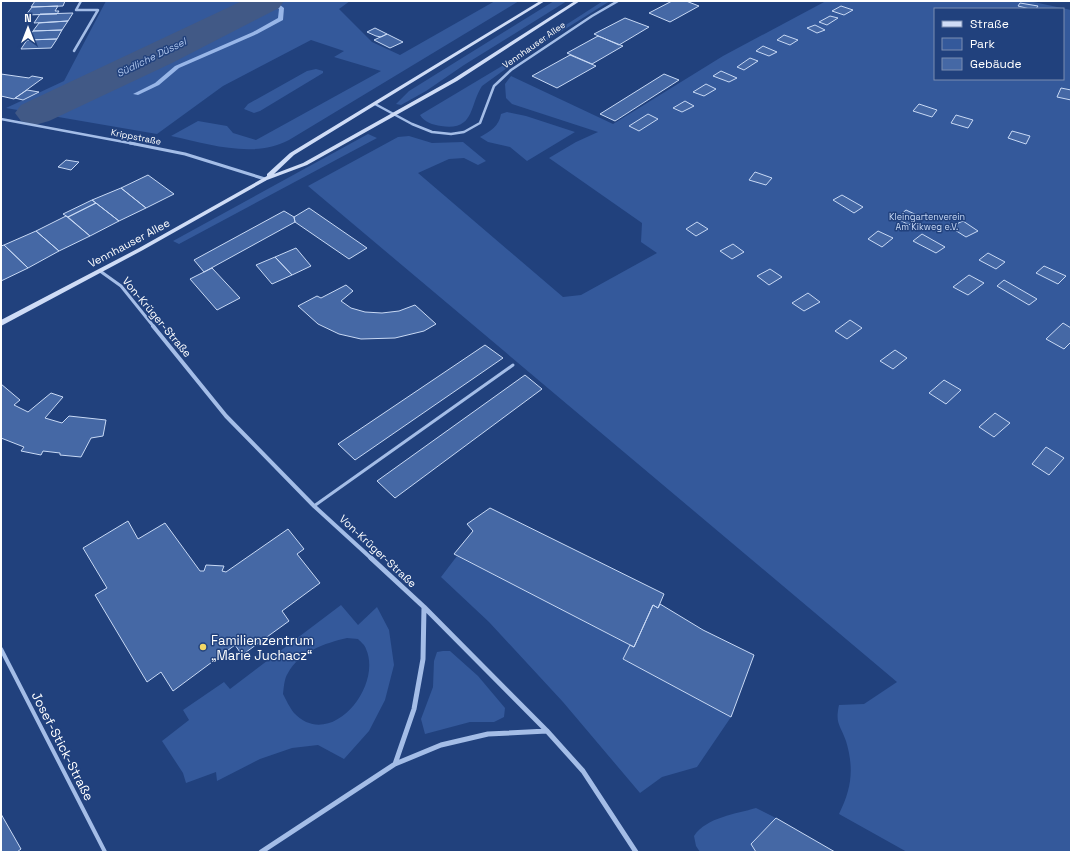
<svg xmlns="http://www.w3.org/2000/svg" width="1072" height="853" viewBox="0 0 1072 853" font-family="'Space Grotesk',sans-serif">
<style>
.green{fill:#34599b;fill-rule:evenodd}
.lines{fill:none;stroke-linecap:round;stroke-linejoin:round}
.stream{fill:#98b6e8;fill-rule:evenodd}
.river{fill:#415986;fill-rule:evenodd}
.building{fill:#4568a5;stroke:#c8d9f5}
.lane-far1{stroke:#a4bde7;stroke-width:3}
.lane{stroke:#a4bde7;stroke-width:4}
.street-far3{stroke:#a4bde7;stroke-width:2.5}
.street-far2{stroke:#a4bde7;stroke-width:3}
.street-far1{stroke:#a4bde7;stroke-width:4}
.street{stroke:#a4bde7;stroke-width:5}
.secondary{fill:#cfdcf6;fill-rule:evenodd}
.poi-dot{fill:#f3d766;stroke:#21417d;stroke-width:1.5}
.labels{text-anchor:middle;stroke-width:3;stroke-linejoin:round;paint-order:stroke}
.far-street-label{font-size:9px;fill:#fff;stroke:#21417d}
.far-park-label{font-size:9px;fill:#c8d9f5;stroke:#21417d}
.far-water-label{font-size:10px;font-style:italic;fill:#b0c7ee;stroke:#21417d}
.street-label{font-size:11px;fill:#fff;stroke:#21417d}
.near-poi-label{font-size:13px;fill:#fff;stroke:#21417d;text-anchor:start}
.near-street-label{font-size:13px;fill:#fff;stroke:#21417d}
</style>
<rect width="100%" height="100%" fill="#21417d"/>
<path class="green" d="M106,1H350L339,9L372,42L400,55L495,1H519L289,140C253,159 209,144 171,136L198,121L227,126L233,133L256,140L381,71L334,57L344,51L311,40L223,86L157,134L6,108L64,81Z
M554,1H567L464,65L426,91L401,105L396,104L409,91Z
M603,1H610L530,51L527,50Z
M826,1H1029L1071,10V852H907L839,814C852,788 854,768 846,741C840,724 835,724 839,705L864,704L897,682L308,186L398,137L409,136L432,143L463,142L486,161L478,165L464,158L449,159L418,173L563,297L581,295L657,253L641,242L642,223L549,158L576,142L598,132L512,104L506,98L505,84L511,76L613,124L723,56ZM935,9H1063V79H935Z
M524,53L526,54L482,86C469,106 475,131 441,126C433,125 424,122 420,115Z
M316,69L323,71V73L260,111L254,113L244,109L248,104L307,71Z
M507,112L526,116L575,132L527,161L510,147L488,142L480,137C491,131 499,126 501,114Z
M368,134L377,138L179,244L173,241Z
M457,556L630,645L623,659L731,717L697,767L662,777L640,793L563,702L489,622L441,577Z
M341,605L358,625L377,607L389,630L394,665L385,700L369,731L344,759L318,745L292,748L260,759L217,781L216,772L186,783L183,773L162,741L189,720L183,710L224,682L230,689ZM347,638L358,639C361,642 365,645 366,649C383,687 330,751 294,713C290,708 286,700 283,694C284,687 284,679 288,673C299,652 325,643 347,638Z
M443,651H450L478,676L505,708L504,717L494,722H470L425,734L421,719L433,687L434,661L437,652Z
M756,808L776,818L751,844L756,852H700L696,846L694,836C707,817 736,814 756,808Z"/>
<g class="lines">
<path class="stream" d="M269,1H275L284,8L283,20L257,34L179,68L159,85L138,95L133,94L155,83L175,66L253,32L278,18L279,9Z"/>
<path class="river" d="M242,1H284L279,8L172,63L49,121L35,125L21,121L15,113L21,105Z"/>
</g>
<path class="building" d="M35,1H65L63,6L31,7Z
M672,1H686L699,6L670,22L649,13Z
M1020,3L1038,6L1036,9H1030L1018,6Z
M58,6L55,11H59L57,14L26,15L32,7Z
M841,6L853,10L844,15L832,11Z
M73,13L68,21L34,23L40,14Z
M830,16L838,18L827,25L819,22Z
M625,18L649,27L619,45L594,34Z
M68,21L62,30L33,31L39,23Z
M815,25L825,30L817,33L807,28Z
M375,28L387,34L381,37L376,36L367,32Z
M62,30L57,39L27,40L33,31Z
M387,34L403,42L390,48L374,40Z
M784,35L798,40L790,45L777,40Z
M598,36L623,46L592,64L567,53Z
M57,39L51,48L21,49L27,40Z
M763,46L777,52L769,56L756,51Z
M570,55L596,66L557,88L532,76Z
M750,58L758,61L744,70L737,67Z
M721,71L737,78L729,82L713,76Z
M1,74L29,78L32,76L43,78L14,99L1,96Z
M664,74L679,80L615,121L600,114Z
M706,84L716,89L704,96L693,92Z
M1061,88L1071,90V100L1057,97Z
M27,90L39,92L23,100L15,98Z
M685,101L694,106L682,112L673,108Z
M919,104L937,110L932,117L913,111Z
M648,114L658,119L639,131L629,126Z
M956,115L973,120L968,128L951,123Z
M1012,131L1030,136L1026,144L1008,138Z
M66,160L79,162L71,170L58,167Z
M755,172L772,178L766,185L749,180Z
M148,175L174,194L146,208L121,188Z
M121,188L146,208L119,221L92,200Z
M842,195L863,207L854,213L833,200Z
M92,200L96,203L68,217L63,214Z
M96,203L119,221L90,236L68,217Z
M309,208L367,248L349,259L295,222L294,217Z
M906,210L919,216L909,225L896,218Z
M284,211L294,217L295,222L204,272L194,260Z
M66,216L90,236L59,251L36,231Z
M963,221L978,231L966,237L950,227Z
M697,222L708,229L696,236L686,229Z
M36,231L59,251L28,268L4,245Z
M878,231L893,238L882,247L868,239Z
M922,234L945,247L936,253L913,241Z
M733,244L744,252L732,259L720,251Z
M4,245L28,268L1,281V246Z
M296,248L311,266L292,275L275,257Z
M988,253L1005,262L996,269L979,260Z
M275,257L292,275L272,284L256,265Z
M1044,266L1066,276L1058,284L1036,273Z
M212,268L240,298L217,310L190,279Z
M770,269L782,277L769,285L757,276Z
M969,275L984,283L968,295L953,287Z
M1004,280L1037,299L1029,305L997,286Z
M346,285L353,291L341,301L351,308L365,312L382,313L399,311L415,305L436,324L424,331L395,338L361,339L339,334L318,324L298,306L317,296L321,298Z
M808,293L820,302L804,311L792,303Z
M850,320L862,328L847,339L835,331Z
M1063,323L1071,328V342L1064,349L1046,339Z
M485,345L503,358L355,460L338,444Z
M895,350L907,358L893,369L880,361Z
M525,375L542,389L395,498L377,481Z
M944,380L961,390L946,404L929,393Z
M1,384L20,400L14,405L28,412L51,393L63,397L45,418L62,423L69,416L106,420L103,436L91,438L81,457L60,455V453L43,451L41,455L21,451L24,447L1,438Z
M995,413L1010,423L994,437L979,427Z
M1046,447L1064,458L1049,475L1032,464Z
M490,508L664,594L658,608L653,605L634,647L454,554L473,531L467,524Z
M128,521L138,539L165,523L200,571H204L206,565L224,566L222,571L226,572L288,529L304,549L297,554L320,583L282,611L289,621L242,655L235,645L173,691L161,672L147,682L95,595L107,588L83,548Z
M660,604L703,630L754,655L731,717L623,659L630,645L634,647L653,605L658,608Z
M1,814L21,849L17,852H1Z
M776,818L835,852H756L751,844Z"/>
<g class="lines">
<path class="lane-far1" d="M314,506L513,365"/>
<path class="lane" d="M1,649L105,852"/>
<path class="street-far3" d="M74,51L98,10H76L81,1
M375,104L412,124L432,132L451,134L464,132L480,123L494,86L511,70L592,16L618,1
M1,119L135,144"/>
<path class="street-far2" d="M130,143L185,154L265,179
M100,271L121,286L154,327"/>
<path class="street-far1" d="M153,326L226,416L314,506L372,559"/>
<path class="street" d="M371,558L424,607L547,731L583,771L636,852
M395,764L414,709L423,659L424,607
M261,852L395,764L441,745L488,734L547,731"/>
<path class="secondary" d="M540,1H545L294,155L274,174L303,163L453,79L575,1H580L457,81L307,165L267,180L143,250L1,326V320L139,248L267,176V174L290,153Z"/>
</g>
<circle class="poi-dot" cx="203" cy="647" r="4"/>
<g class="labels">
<g class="far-street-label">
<text transform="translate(534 45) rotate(-35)" y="3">Vennhauser Allee</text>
<text transform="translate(136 137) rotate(11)" y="3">Krippstraße</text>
</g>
<g class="far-park-label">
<text x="927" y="220">Kleingartenverein<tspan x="927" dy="10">Am Kikweg e.V.</tspan></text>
</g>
<g class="far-water-label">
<text transform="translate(151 57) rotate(-26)" y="4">Südliche Düssel</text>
</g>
<g class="street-label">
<text transform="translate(129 243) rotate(-28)" y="4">Vennhauser Allee</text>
<text transform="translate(157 317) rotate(50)" y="4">Von-Krüger-Straße</text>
<text transform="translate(378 551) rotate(43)" y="4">Von-Krüger-Straße</text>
</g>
<g class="near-poi-label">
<text x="211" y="645">Familienzentrum<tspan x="211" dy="15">„Marie Juchacz“</tspan></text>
</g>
<g class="near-street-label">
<text transform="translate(63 746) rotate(63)" y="5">Josef-Stick-Straße</text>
</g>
</g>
<rect width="1072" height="853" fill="none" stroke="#ffffff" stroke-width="4"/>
<rect x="934" y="8" width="130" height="72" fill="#21417d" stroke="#7a8db1"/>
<rect x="942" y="21" width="20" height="6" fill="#cfdcf6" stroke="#7a8db1"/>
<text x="970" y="28" font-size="12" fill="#ffffff">Straße</text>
<rect x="942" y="38" width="20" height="12" fill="#34599b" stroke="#7a8db1"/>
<text x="970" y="48" font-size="12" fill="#ffffff">Park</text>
<rect x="942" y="58" width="20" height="12" fill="#4568a5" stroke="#7a8db1"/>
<text x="970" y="68" font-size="12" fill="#ffffff">Gebäude</text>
<g transform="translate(28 28)" stroke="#21417d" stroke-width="3" paint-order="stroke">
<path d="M0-3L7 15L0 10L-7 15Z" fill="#ffffff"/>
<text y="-6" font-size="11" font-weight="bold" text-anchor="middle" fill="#ffffff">N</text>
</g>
</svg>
